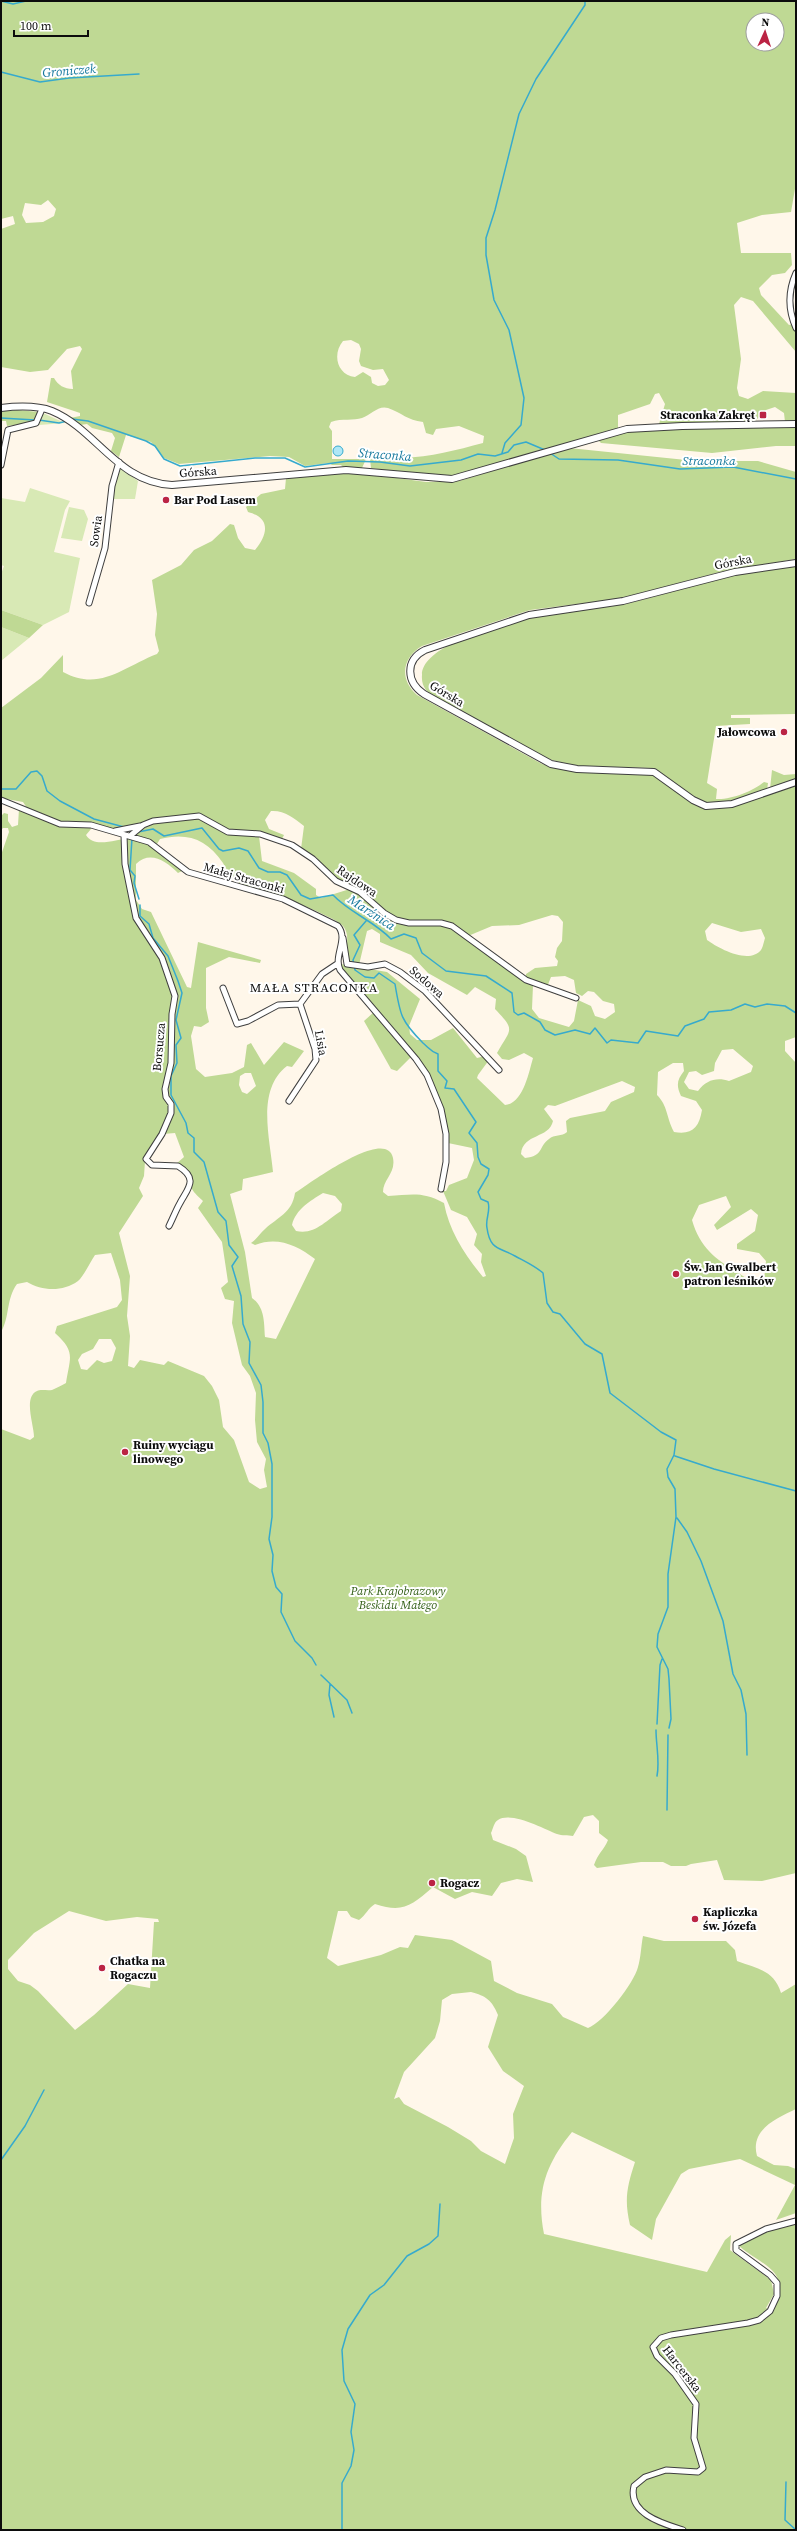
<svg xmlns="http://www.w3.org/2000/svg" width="797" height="2531" viewBox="0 0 797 2531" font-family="'Source Serif 4',serif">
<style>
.green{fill:#d8e9b5}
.forest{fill:#bfd994;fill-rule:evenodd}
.water{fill:#afe7f6;stroke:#36aacd}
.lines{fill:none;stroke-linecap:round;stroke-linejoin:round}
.stream{stroke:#36aacd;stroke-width:1.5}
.minor-casing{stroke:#3f3f3f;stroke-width:7}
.tertiary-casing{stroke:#3f3f3f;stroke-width:8}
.minor{stroke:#fff;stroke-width:5}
.tertiary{stroke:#fff;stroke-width:6}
.poi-dot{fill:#bb2444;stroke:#fff;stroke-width:1.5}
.labels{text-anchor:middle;stroke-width:4;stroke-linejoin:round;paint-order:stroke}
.poi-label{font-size:12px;font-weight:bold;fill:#0c0c0c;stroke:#fff;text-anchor:start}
.street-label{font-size:12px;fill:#0c0c0c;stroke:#fff}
.park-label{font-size:12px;font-style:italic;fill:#37631c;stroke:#fff}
.water-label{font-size:13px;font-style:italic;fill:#15789d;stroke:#fff}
.neighbourhood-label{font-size:13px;letter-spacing:1px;fill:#0c0c0c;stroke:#fff}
</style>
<rect width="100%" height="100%" fill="#fff7ea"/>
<path class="green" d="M43,413L65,423L39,425Z
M119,467L138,481L135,499H111Z
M30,488L70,501L65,510L54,552L80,558L69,612L43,625L1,610V574L4,566L1,565V498L25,502Z
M69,507L84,510L88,519L82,541L61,538Z
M1,627L29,638L1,661Z"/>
<path class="forest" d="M1,1H796V183L791,212L762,215L737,223L741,253H791L792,265L785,273L772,275L759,288L761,295L789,325L793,324L796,330V352L753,301L741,297L734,305L741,359L737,388L739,396L748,399L763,391L796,393V421L785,422L784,413L775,407L766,410L754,422L659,424L665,404L659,393L655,394L650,404L618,415V429L457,476H427L371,468L370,459C380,454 393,458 403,458C430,457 457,450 483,443L484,436L459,426L436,429L433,435L426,433L423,422C407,420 402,413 388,408C378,405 371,415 362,418C354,421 342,418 331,422L329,427L332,431V459H366L362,468H344L341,465H332L329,463L305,466L289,457L270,456L179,464L164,458L151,442L126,435L119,457L111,451L115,438L112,433L92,428L87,424L80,425L70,418L80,416V413L47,402L51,378H54C58,385 64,389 73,389L71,371L82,349L80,346L67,349L48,370L30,372L1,367V229L15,224L13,216L1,219ZM753,20H777V44H753ZM48,200L56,209L54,216L43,222L26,223L22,215L25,203L41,205ZM351,340L359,344L361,349L359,361L361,366L373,370L383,369L389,380L385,385L378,386L372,383L371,377L363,372L355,377C337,375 332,354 343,341Z
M18,410L39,412L36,422L7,426L6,421H1V411Z
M796,427V446H776L712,453L601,443L597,439L642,429Z
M569,448L696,461H758L796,472V559L720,572L624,598L530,610L422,646C402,658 399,679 417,695L542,764L576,772L653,775L704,808L731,807L796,784V1037L785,1041V1051L796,1063V1873L762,1881L724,1880L717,1860L691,1864L686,1866H671L663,1862H641L597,1868L594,1865C598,1853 604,1850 608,1840L599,1833V1821L593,1815L584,1817L573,1836C568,1835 562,1836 557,1834C544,1829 511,1811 498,1820C494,1822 493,1829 491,1833L493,1840L516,1849L526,1856L533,1882L517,1879L501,1883L492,1896L472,1892L455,1899L433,1887C411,1906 403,1913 375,1904C368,1908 366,1915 359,1920L351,1917L347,1911H338L327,1958L338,1966L381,1955L400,1947L408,1948L415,1935L452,1940L491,1961L494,1981L517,1993L552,2004L563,2017L588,2028C604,2022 634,1983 638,1967C641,1957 641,1946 643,1936L664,1941H726L735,1950L737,1961C758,1969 774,1970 781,1993L796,1984V2109C775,2119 750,2130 757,2156L774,2165L788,2166L796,2169V2213L776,2220L795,2185L740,2159L689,2169L681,2174L656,2219L652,2240L630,2225C624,2199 627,2187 635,2162L572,2132C545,2165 536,2193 544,2234L707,2272L725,2240L731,2235L730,2250L771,2280L774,2294L766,2308L774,2310C791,2269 765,2268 739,2246C751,2233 779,2224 796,2221V2530H1V1429L30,1440L34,1437C34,1425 23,1397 37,1391C41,1389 47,1391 52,1390C57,1388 62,1385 66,1383C70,1357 76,1352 55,1333L57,1326L117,1307L122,1300L120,1280L111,1253L95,1255C90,1262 84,1276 78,1281C63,1292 42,1291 27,1282L17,1284C6,1299 10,1317 1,1332V855L9,832L8,828H3L1,830V816L4,813L8,814V821L12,827L18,825L19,809L59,825L90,827L91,829L86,835C95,850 119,837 133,839C153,841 168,858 182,871L178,873C166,861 150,850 136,864V900L142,909L151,912L187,987L191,988L198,942L261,960L260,963L229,957L206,968V1008L209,1022L201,1027L194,1026L191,1036L196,1069L205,1077L232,1073L244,1067L247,1045L251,1043L264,1065L284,1042L304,1051L292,1067L287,1066C256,1090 270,1138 273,1172L243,1179L242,1190L230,1194L245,1252L252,1298C265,1307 264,1323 265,1337L276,1339L315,1259C297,1245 277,1236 255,1245L251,1243C257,1239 260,1233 265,1229C278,1217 292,1213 295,1193C308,1185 386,1126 393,1158C396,1173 383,1179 383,1192L388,1196C411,1195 422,1191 444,1203C449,1231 465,1255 483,1277L486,1276L481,1262L482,1254L474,1245L477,1234L467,1217L451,1210L443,1191H446L449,1185L467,1178L474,1160L472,1148L448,1143C443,1071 388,1023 343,971L341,964L387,972L420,999L409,1026L410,1034L417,1040H431L453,1028L477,1058L485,1056L489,1060L478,1075L477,1078L505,1105C523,1104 529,1072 533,1058L524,1053L509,1060L502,1059L497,1053C511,1028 516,1031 495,1009L496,999L475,987L467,995L428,973L411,955L380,942V934L372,929L367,931L359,965L349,963C342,951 353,936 342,925C332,916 279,895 264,890C257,887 247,887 240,883C232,879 227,870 223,863C207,839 187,832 160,839L157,844L136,835L137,831L163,820L191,817L206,821L228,834L259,836L262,861L294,873L316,889V895L321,898L350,889C368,895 378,914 396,921C414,928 434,919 451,927L519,977L533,985L532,1009L539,1018L569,1027L574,1021L578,1000L591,1006L595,1016L605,1019L615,1012L614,1004L603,1001L594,992L588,991L582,996L576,993L574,980L565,976L551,977L547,987L526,977V974L535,968L557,966L558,961L555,957L557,948L562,941L563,922L558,916L552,915L519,925L492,926L468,936L447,923L409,922L390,916L360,891L336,879L323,866L316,857L301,849L304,826C294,818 284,810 271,811L265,820L269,829L284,835L282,839L260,833L228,831L199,815L191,814L164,817L136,826L113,829L86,823H63L27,808L23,802L1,798V708L41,678L63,655V672C100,692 123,667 157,654L159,651L155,635L157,614L152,580L181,565L194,550L212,541L230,524L234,525L238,538L245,548L255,550C268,534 271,518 248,512L246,507L261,494L285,489L286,478L354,472L426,482L459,481ZM712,923L741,932L761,929L765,938C764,941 763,947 761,950C749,965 718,948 707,940L705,931ZM733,1049L753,1066L751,1072L729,1081C717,1077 706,1080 698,1091L689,1089L684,1082L689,1072L696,1071L702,1075L714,1071L715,1063L722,1050ZM673,1063H683L684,1071C677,1080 676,1085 681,1096L696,1101L702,1110C699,1128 692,1135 674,1132C666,1117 668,1106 657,1095L658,1072ZM245,1073H251L256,1086L247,1094L242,1092L239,1085L240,1076ZM622,1081L635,1087L634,1092L611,1102L605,1111L570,1118L566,1121L567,1132C562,1137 554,1134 549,1139C538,1147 544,1156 525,1158L521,1154C523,1133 549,1139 553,1121L544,1109L548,1105L555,1106ZM175,1133L184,1157L176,1164C193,1172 187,1177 192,1189C194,1193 200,1198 203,1201L198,1208L222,1242L228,1282L221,1288L225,1299L234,1301L232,1323L242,1365L250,1376L256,1393L255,1420L257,1442L266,1459L264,1470L267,1487L260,1489L249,1482L234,1440L223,1427L219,1400L212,1386L204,1376L168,1361L164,1365L140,1360L134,1368L128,1366L130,1336L127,1316L130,1276L119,1233L143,1196L139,1188L144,1176L145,1161L163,1134ZM323,1193L335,1196L342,1204L341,1211C325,1221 315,1235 296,1231L292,1225C296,1209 310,1201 323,1193ZM726,1196L731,1207L714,1225L717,1230L751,1209L758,1215L755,1231L737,1244V1249L759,1253L766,1261L764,1280L754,1283C725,1264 702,1255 692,1220L699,1205ZM99,1339H111L116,1348L112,1361L104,1363L97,1360L87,1370L81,1369L78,1360L82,1354L93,1349ZM69,1911L106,1921L137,1917L158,1919L159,1922H154L150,1988L128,1984L94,2015L75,2030L38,1991L30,1985L18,1981L8,1969V1960L34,1933ZM471,1992C486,1996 492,2000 498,2015L488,2047L503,2071L524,2086L513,2114L514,2138L505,2164L481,2151L471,2141L448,2127L404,2104L399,2097L394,2099L404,2072L435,2038L440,2021L442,2000L452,1994Z
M796,565V714L731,715V718H750V724L716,726L707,783L717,789L716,799C731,800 753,791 764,782L768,783L767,790L729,802L704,803L652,768L577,766L548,759L436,699C427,692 421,687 422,675C422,644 507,623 532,617C562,610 594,610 625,604C661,596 697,583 733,575C754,570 775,568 796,565Z
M1,610L43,625L29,638L1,627Z
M772,770L784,775L796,774V779L770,789Z
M374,1012L412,1056L397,1071L391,1069L364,1021Z"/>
<path class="water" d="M333 451a5 5 0 1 1 10 0a5 5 0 1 1-10 0Z"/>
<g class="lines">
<path class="stream" d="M1,1L13,4L26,1
M1,72L40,82L69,78L139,74
M1,418L35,420
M72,419L88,421L146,441L155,446L164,459L180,466L255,458H285L305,467L348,461L380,462L410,466L461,460L478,454L495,456L508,452L514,445L526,442L545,450
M39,420L59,423L67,421
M502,453L505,443L521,425L524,398L509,330L494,300L486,255V238L495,210L519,114L536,79L585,5V1
M550,453L559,459L618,460L680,469L733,467L796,479
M1,789H16L31,772L37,771L42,776L47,791L60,801L94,819L124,827
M138,832L153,829L164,836L202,828L219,849L223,851L239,848L248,851L259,868L268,872H280L287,875L301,895L310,899L333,895C350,913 374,921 391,939L404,934L416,938L422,953L446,971L486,976L512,993L514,1012L518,1015L524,1013L540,1022L545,1030L555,1035L575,1030L590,1034L595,1028L607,1043L611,1040L638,1043L646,1031L678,1036L685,1026L704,1019L709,1012L731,1010L745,1004L755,1007L767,1004L785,1006L796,1013
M132,838L130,870L135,876L134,883L139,899
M140,905V916L149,924L153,938L168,956L178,981L182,993L176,1020L181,1038L176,1045L177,1063L171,1076V1095L186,1123L188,1133L194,1138V1152L204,1162L218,1212L226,1221L229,1245L238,1257L232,1266L241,1296L243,1324L250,1342L249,1363L261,1385L263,1402V1433L268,1443L272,1464V1517L269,1539L273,1555L272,1571L276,1587L282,1594L281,1612L295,1641L312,1658L316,1665
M366,921L354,935L360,945L353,960L355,970L365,977L374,978L379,973L395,984C400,1015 401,1021 423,1043C429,1048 430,1051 438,1054V1071L447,1081L445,1088L454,1089L476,1122L469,1133L477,1143L478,1157L481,1164L489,1169L488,1175L478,1192L481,1199L488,1202C491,1211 485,1219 487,1228C490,1250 499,1247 515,1256C524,1261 535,1266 543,1273L547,1303L553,1312L560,1314L585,1344L602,1354L610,1393L661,1432L676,1440L674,1455L667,1469L668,1477L675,1489L676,1517L668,1574V1607L658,1634L657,1647L668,1669L669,1679L671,1719L669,1728
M675,1456L714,1469L796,1491
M677,1518L687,1532L701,1561L723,1621L733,1674L741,1690L746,1714L747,1755
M321,1675L347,1700L352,1713
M330,1684L329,1695L334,1717
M657,1724L660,1665L662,1659
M656,1730C656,1745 660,1761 657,1776
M667,1810L668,1735
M1,2160L25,2126L44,2090
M786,2482L785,2520L796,2530
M342,2530V2483L351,2466L354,2450L351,2432L355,2404L344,2381L342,2350L348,2329L370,2295L384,2285L407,2256L429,2244L438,2236L440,2204"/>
<defs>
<path id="minor" d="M796,273C788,291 788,310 796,328
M1,465L8,430L36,423L42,409
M89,603L105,548L112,486L119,462
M1,800L60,824L91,825L149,842L188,872L283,899L338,926C349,939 333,956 340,970L416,1059L427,1075L441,1109L446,1134V1162L441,1189
M115,831L140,826
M124,835L125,864L136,918L162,958L175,996L172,1014L171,1063L165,1089L166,1097L171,1104V1113L162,1134L146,1159L152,1165L178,1166C199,1179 188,1188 180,1203C176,1210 173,1218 169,1226
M130,836L143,825L153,821L199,816L228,832L260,834L292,845L313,859L336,881L360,892L384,913L396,920L409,923H441L452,926L526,980L576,998
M343,938L347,964L368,967L385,964L400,972L425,991L499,1070
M223,988L237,1024L248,1021L278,1005L300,1004
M289,1101L316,1060L315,1049L300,1004L322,974L337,964
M683,2530C664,2524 627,2514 634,2486L645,2477L666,2470L698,2472L703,2468L694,2438L696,2404L675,2374L657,2356L653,2347L661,2338L671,2335L748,2323L759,2320L770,2311L777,2296V2283L770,2275L736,2250V2244L766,2229L796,2221"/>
<path id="tertiary" d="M1,408C18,406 36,405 52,411C97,430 117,482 172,485L346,470L452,479L627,429L682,426L796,424
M796,563L735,572L623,601L529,615L425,650C405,660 406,682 424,694L551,764L577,769L654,772L693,800L706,806L732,804L796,782"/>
</defs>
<use href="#minor" class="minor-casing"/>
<use href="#tertiary" class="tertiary-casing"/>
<use href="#minor" class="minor"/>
<use href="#tertiary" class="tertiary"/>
</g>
<g class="poi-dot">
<rect x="759" y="411" width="8" height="8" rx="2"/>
<circle cx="166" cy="500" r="4"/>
<circle cx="784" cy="732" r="4"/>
<circle cx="676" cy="1274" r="4"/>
<circle cx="125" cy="1452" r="4"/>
<circle cx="432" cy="1883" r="4"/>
<circle cx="695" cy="1919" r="4"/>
<circle cx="102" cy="1968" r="4"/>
</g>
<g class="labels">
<g class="poi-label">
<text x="755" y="419" text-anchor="end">Straconka Zakręt</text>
<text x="174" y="504">Bar Pod Lasem</text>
<text x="776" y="736" text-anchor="end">Jałowcowa</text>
<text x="684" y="1271">Św. Jan Gwalbert<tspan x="684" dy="14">patron leśników</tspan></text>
<text x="133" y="1449">Ruiny wyciągu<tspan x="133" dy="14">linowego</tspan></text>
<text x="440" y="1887">Rogacz</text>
<text x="703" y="1916">Kapliczka<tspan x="703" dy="14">św. Józefa</tspan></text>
<text x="110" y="1965">Chatka na<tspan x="110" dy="14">Rogaczu</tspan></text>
</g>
<g class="street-label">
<text transform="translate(198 472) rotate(-4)" y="4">Górska</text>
<text transform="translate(96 531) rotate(-82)" y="4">Sowia</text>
<text transform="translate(733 562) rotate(-11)" y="4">Górska</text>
<text transform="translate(447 694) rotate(31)" y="4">Górska</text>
<text transform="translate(244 878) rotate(16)" y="4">Małej Straconki</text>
<text transform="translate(357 881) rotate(34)" y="4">Rajdowa</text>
<text transform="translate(427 982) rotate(41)" y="4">Sodowa</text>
<text transform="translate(321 1043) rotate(80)" y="4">Lisia</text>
<text transform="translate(159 1047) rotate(-85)" y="4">Borsucza</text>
<text transform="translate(682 2369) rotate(52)" y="4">Harcerska</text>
</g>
<g class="park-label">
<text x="398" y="1595">Park Krajobrazowy<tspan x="398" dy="14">Beskidu Małego</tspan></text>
</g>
<g class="water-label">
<text transform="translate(69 70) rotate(-5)" y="5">Groniczek</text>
<text transform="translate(385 454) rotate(4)" y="5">Straconka</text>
<text x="709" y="465">Straconka</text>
<text transform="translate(372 912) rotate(33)" y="5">Marźnica</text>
</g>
<g class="neighbourhood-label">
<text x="314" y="992">MAŁA STRACONKA</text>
</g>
</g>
<rect width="797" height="2531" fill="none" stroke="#0c0c0c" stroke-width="4"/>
<g transform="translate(765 32) rotate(3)"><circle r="19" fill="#ffffff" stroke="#9e9e9e"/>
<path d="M0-3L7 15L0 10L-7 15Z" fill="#bb2444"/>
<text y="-6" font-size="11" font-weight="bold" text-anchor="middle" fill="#0c0c0c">N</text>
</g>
<path d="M14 30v6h74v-6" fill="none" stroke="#0c0c0c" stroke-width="2"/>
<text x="20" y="30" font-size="12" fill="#0c0c0c" stroke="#ffffff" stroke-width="3" paint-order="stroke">100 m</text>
</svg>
